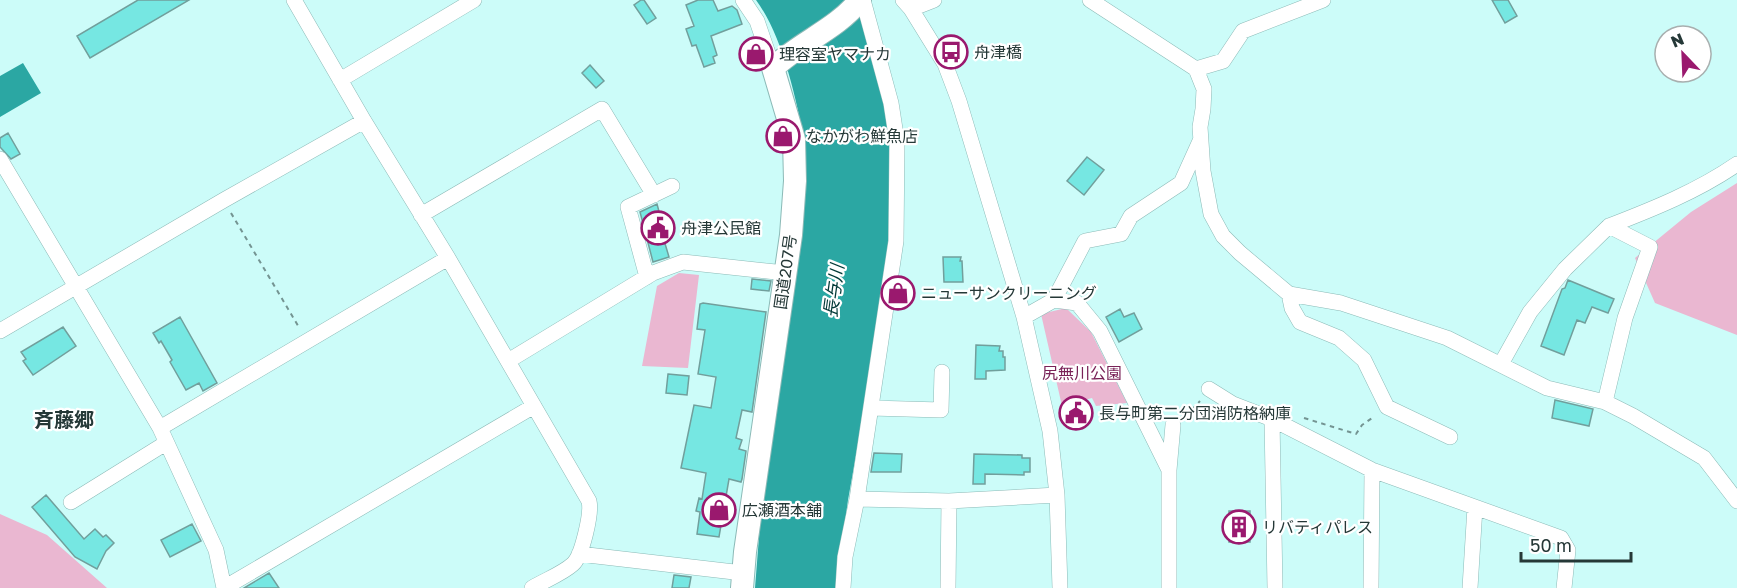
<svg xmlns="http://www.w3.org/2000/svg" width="1737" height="588" viewBox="0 0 1737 588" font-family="'Golos Text','Noto Sans JP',sans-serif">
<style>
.green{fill:#eab7d1}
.water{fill:#2ba7a3}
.building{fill:#76e7e2;stroke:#719f9c;stroke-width:1.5}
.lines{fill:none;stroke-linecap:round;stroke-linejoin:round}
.minor-casing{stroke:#8cbab7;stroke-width:16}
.highway-casing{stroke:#8cbab7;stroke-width:24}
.path{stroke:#749492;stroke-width:2;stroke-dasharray:4.5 4.5;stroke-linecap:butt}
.minor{stroke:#fff;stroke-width:15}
.highway{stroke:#fff;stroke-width:22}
.labels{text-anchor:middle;stroke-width:4.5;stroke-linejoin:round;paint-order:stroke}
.poi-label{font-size:16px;fill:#253837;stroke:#fff;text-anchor:start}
.street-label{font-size:16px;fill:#253837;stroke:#fff}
.park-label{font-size:16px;fill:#792258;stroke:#fff}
.water-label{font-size:18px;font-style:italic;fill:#003836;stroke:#fff}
.quarter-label{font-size:20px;font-weight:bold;fill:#253837;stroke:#fff}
</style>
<rect width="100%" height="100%" fill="#ccfcf9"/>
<path class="green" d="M1737,183V335L1655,303L1635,258L1691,212Z
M679,273L699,275L688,368L642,366L657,286Z
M1066,308L1091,332L1127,403L1096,406L1092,398L1062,406L1041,314Z
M0,514L47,535L107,588H0Z"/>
<path class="water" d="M756,0H852L863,24L882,90L892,144L889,244L873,360L848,500L836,588H755L760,524L804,140C796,97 782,35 756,0Z
M23,63L41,93L0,117V76Z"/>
<path class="building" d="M138,0H189L90,58L77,36Z
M641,0H644L656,18L647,24L634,5Z
M698,0H713L718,11L732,6L737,10L742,24L711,36L717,55L713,57L715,63L704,67L696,45L692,46L686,29L694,26L686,5Z
M1492,0H1508L1517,16L1505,23Z
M590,65L604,81L596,88L582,73Z
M8,133L20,154L11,159L0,147V138Z
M1087,157L1104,170L1084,195L1067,181Z
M657,204L661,219L658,220L669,257L653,262L640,212Z
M943,257H961L960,261H962L963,282H944Z
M752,279L771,281L769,291L751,289Z
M1568,280L1614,299L1608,313L1592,307L1585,323L1577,320L1564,355L1541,346L1562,289L1565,288Z
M703,303L766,312L752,412L742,410L736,438L742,440L739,449L746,451L742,479L741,482L729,479L719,537L697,534L700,512L696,511L699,498L702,499L706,473L681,468L694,405L711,408L716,377L698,374L705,330L697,329L700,304Z
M1120,309L1124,317L1134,313L1142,329L1119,342L1106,317Z
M180,317L217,383L203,391L199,383L186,390L170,362L172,360L161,341L159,343L153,333Z
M63,327L76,346L33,375L23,361L26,359L21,352Z
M976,345L1000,346L999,351H1003V357H1005V370L986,371V379H975Z
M668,374L689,376L687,395L666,393Z
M1555,400L1593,409L1589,426L1552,418Z
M874,453L902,454L901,472H871Z
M974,454L1022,455V458H1030V472H1024V475L985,474V484H973Z
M46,495L84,539L95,529L103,537L106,535L114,543L106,551L97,569L75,557L32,507Z
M1229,511H1250V542H1229Z
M192,524L201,541L170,557L161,540Z
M269,573L279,588H244Z
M674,575L691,577L689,588H672Z"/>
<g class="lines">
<defs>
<path id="minor" d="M294,0L364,121L448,258L589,501C592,513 582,556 573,564C562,574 545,580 532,588
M743,0L757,21L773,68
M903,0L911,9L945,64L959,101L1024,317L1050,431L1057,495L1060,588
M1090,0L1196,69L1204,89L1203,109L1200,127L1203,171L1211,214L1223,236L1240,253L1289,294L1341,303L1447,338L1547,388L1605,402L1633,416L1704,458L1737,501
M911,9L934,0
M1196,69L1223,61L1243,31L1323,0
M340,80L474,0
M0,159L160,428L216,550L224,588
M421,215L602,109L654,195
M1609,226C1653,209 1698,191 1737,164
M647,277L628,207L672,186
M1289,294L1292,308L1300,322L1339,338L1364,360L1387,407L1450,437
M1054,300L1085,241L1121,234L1131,216L1181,183L1200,141
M1024,317L1054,300L1077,303L1100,331L1169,470
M0,331L224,200L364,121
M508,361L653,273L683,262L785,273
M1501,364L1530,312L1565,269L1609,226L1650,247L1625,318L1605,402
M1209,389L1233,404L1272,419L1372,470L1561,538L1568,550L1564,588
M871,408L941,410L942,372
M1272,419L1275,588
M160,428L448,258
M857,499L949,501L1057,495
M71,502L166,443
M579,554L743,573
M224,588L534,406
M843,588L845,557L857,499L896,241L897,142L891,103L863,0
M948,588L949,501
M1169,588V470L1173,425
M1371,588L1372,470
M1470,588L1475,507"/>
<path id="highway" d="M742,588L745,552L791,235L795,181L794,139L773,68C800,42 836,30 860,0"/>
</defs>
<use href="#minor" class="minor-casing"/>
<use href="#highway" class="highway-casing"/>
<path class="path" d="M231,213L300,329
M1186,416L1200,401
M1304,418L1356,434L1362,425L1375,416"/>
<use href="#minor" class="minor"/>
<use href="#highway" class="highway"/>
</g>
<defs>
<symbol id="bus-ring" viewBox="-11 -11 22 22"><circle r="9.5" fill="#fff" stroke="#9a196e" stroke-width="1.5"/><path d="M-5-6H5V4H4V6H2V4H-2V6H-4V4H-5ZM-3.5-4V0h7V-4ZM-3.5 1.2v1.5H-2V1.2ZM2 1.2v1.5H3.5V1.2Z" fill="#9a196e"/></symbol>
<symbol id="shop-ring" viewBox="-11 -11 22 22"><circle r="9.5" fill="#fff" stroke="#9a196e" stroke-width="1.5"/><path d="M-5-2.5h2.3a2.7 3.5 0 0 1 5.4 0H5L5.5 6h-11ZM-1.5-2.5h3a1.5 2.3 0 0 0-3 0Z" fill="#9a196e"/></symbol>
<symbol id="civic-ring" viewBox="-11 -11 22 22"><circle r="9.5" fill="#fff" stroke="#9a196e" stroke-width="1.5"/><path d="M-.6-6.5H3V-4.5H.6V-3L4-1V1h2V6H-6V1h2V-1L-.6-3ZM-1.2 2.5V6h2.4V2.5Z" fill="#9a196e"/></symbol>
<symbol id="building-ring" viewBox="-11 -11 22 22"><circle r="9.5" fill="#fff" stroke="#9a196e" stroke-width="1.5"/><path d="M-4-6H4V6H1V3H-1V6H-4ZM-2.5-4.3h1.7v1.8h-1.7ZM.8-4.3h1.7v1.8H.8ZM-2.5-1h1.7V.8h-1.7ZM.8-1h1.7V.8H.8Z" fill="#9a196e"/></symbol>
</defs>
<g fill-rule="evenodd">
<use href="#bus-ring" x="932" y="33" width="38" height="38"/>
<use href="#shop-ring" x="737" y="35" width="38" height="38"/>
<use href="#shop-ring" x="764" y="117" width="38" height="38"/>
<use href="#civic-ring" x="639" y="209" width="38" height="38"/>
<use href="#shop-ring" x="879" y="274" width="38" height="38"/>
<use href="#civic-ring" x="1057" y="394" width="38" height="38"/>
<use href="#shop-ring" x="700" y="491" width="38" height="38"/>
<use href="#building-ring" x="1220" y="508" width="38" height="38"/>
</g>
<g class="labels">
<g class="poi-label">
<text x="974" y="58">舟津橋</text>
<text x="779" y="60">理容室ヤマナカ</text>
<text x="806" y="142">なかがわ鮮魚店</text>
<text x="681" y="234">舟津公民館</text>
<text x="921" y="299">ニューサンクリーニング</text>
<text x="1099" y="419">長与町第二分団消防格納庫</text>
<text x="742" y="516">広瀬酒本舗</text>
<text x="1262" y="533">リバティパレス</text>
</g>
<g class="street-label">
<text transform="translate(785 272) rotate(-82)" y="6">国道207号</text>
</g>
<g class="park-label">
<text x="1082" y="379">尻無川公園</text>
</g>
<g class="water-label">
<text transform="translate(834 291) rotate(-82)" y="6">長与川</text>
</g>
<g class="quarter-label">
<text x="64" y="427">斉藤郷</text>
</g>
</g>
<g transform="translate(1683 54) rotate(337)"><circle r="28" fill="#ffffff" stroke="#a8afaf" stroke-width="1.5"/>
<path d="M0-4.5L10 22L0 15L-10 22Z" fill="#9a196e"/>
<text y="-9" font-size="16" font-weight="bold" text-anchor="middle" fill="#253837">N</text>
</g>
<path d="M1521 552v9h110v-9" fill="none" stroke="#253837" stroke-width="3"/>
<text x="1530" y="552" font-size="18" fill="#253837" stroke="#ffffff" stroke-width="4.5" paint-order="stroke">50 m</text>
</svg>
